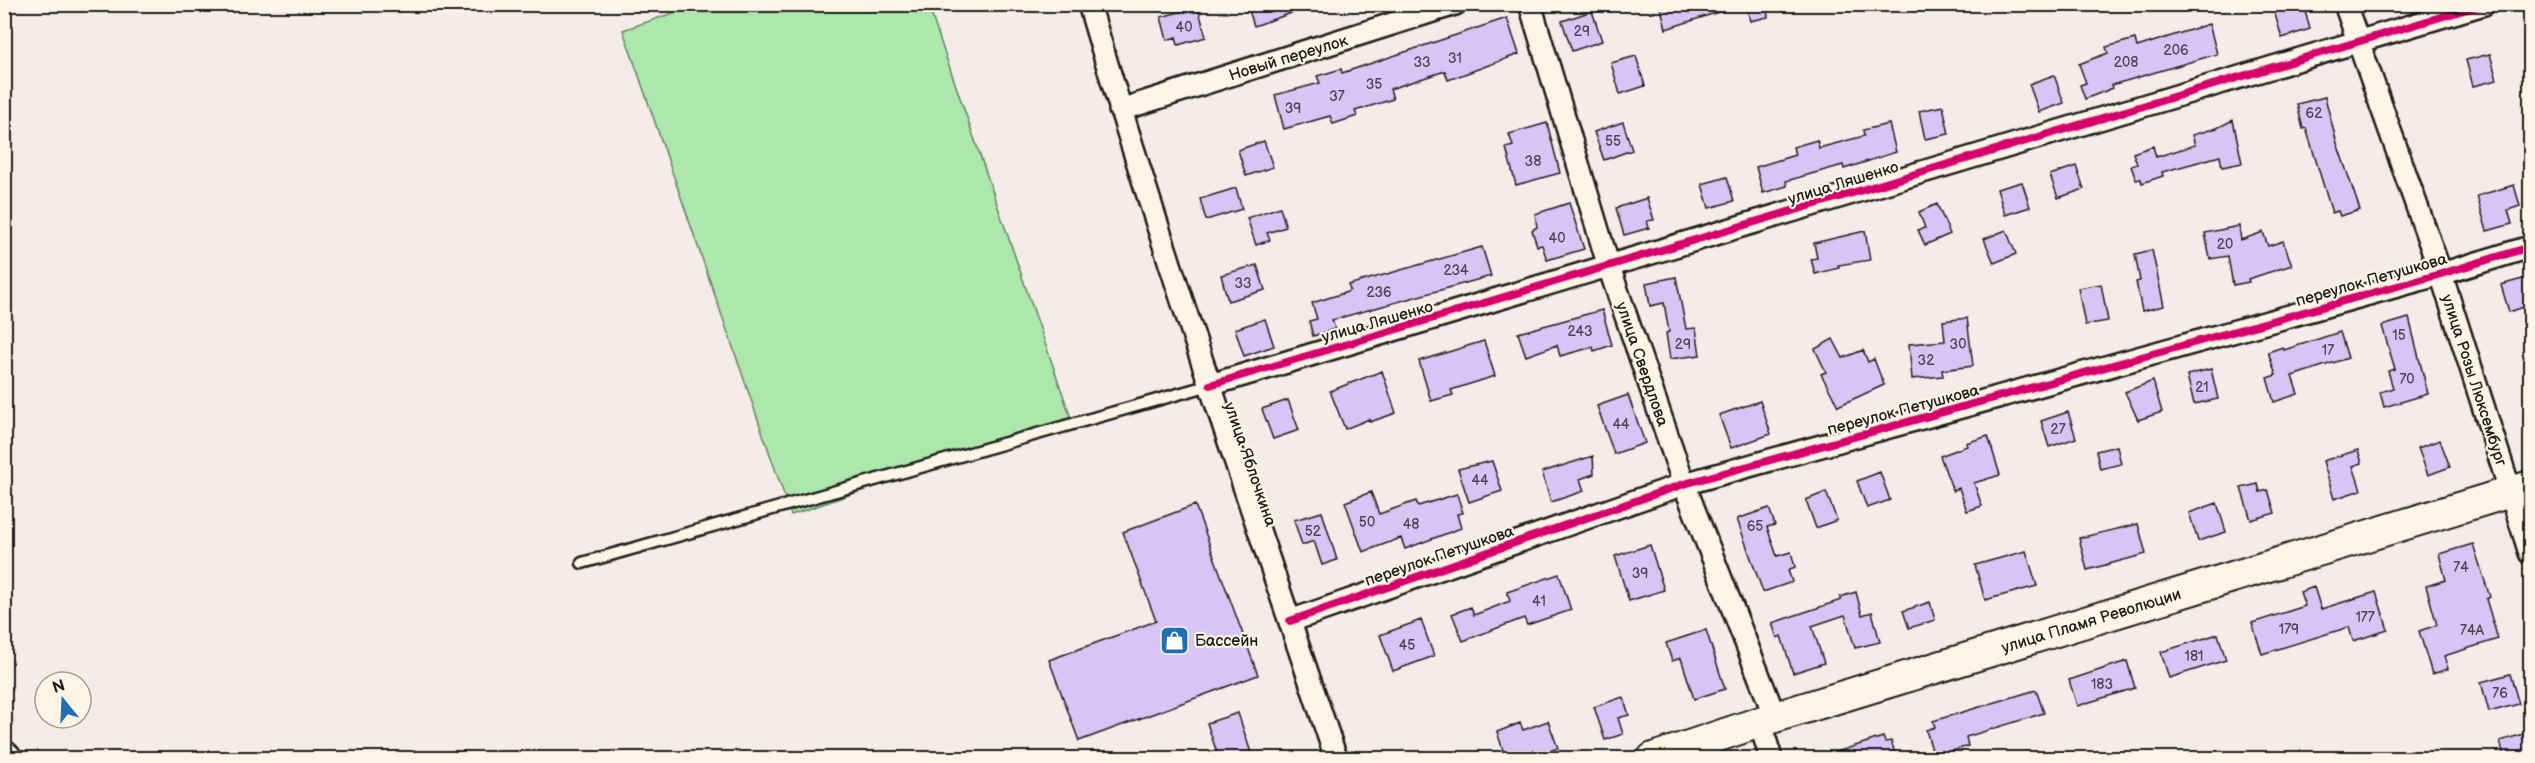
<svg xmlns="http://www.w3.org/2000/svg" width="2535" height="763" viewBox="0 0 2535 763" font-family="'Balsamiq Sans',sans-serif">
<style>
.green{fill:#ace7ac;stroke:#648264;stroke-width:1.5}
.building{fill:#d8c4f5;stroke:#1c1c1c;stroke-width:1.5}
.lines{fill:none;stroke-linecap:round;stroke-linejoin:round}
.lane-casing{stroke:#1c1c1c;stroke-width:15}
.street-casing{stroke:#1c1c1c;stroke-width:26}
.secondary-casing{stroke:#1c1c1c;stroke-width:34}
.lane{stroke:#fcf5e5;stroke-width:10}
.street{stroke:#fcf5e5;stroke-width:21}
.secondary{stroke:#fcf5e5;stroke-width:30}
.cycleway-casing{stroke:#fcf5e5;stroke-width:11}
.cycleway{stroke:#d6006c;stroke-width:8}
.labels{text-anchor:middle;stroke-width:4.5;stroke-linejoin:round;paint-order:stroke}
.number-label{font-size:14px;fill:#4b4652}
.street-label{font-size:16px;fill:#1c1c1c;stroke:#fcf5e5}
.poi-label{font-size:16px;fill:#1c1c1c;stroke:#fcf5e5;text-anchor:start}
</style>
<rect width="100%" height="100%" fill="#f5ebe8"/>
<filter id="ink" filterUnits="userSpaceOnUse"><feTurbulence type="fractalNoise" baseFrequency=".0167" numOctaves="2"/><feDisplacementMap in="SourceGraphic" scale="12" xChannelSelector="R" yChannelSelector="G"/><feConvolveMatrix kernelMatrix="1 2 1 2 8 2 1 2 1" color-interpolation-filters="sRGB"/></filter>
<g filter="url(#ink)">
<path class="green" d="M697,5H928L1071,418L791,515L623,30Z"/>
<path class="building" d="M1247,4H1308L1309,7L1254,26Z
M1660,4H1727L1728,9L1666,29Z
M1746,4H1766L1768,17L1750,21Z
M2285,4H2303L2310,29L2282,38L2273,8Z
M1198,7L1206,37L1178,45L1176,37L1167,40L1161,17Z
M1592,11L1602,41L1572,51L1562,21Z
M1507,18L1519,54L1448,80L1445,71L1390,89L1393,99L1355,111L1357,116L1333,124L1330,116L1284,129L1275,95L1320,83L1317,76L1341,69L1342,73Z
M2209,24L2217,54L2112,85L2113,88L2085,99L2080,85L2086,83L2079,64L2108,53L2106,47L2135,39L2137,47Z
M2490,54L2497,80L2473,86L2466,60Z
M1636,56L1645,86L1620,94L1611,63Z
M2054,75L2064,103L2039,112L2029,84Z
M2325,97L2336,140L2360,210L2340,216L2338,211L2332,213L2306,128L2303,129L2297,104Z
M1943,106L1949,134L1925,139L1919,111Z
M2233,120L2242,163L2222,167L2220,156L2162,172L2163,176L2142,183L2141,179L2136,180L2131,166L2137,164L2133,153L2153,146L2156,157L2195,145L2192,135L2217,128Z
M1623,122L1632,150L1604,160L1594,132Z
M1547,123L1560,173L1516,185L1506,148L1513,146L1509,134Z
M1889,124L1896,152L1844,169L1843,165L1786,181L1787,186L1763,193L1756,167L1795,155L1793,147L1817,140L1819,148L1864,136L1863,130Z
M1264,141L1273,167L1246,176L1238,150Z
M2076,166L2084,189L2058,198L2050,175Z
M1727,177L1734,201L1709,208L1702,184Z
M2022,182L2030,207L2005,215L1997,189Z
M2514,185L2520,206L2508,210L2512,224L2487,231L2477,196Z
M1236,188L1242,209L1206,220L1200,199Z
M1647,198L1654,220L1647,221L1649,228L1624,235L1616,208Z
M1569,203L1584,249L1547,260L1542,245L1537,246L1532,230L1537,227L1535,214Z
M1937,204L1950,234L1925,245L1918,230L1925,228L1919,212Z
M1280,207L1286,227L1267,233L1270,240L1256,245L1247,218Z
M2239,226L2241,240L2263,232L2268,246L2283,241L2292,265L2248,279L2249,282L2233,285L2228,256L2210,259L2205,233Z
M2006,230L2016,254L1994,263L1984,239Z
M1865,231L1870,260L1838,265L1839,268L1815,274L1811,259L1817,258L1814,243Z
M1482,247L1491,276L1332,320L1335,329L1313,336L1309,321L1317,319L1312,303L1347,292L1350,290L1348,285Z
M2152,250L2164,306L2142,311L2136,282L2140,281L2135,254Z
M1257,265L1265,290L1228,301L1221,275Z
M1676,277L1686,329L1696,328L1700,355L1670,359L1666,333L1669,332L1664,303L1650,306L1646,283Z
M2526,278L2530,293V305L2509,312L2501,285Z
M2101,284L2108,321L2085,325L2078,288Z
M1602,310L1612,345L1594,351L1593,347L1560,356L1557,345L1526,356L1518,333Z
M1967,318L1973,366L1942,370L1943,376L1912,379L1909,344L1945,341L1943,321Z
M2409,318L2428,394L2384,407L2380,392L2393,388L2388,371L2395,369L2382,326Z
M1265,319L1274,346L1244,356L1235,329Z
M2340,332L2348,358L2292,376L2298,394L2274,402L2267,378L2276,375L2268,352L2283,347L2284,350Z
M1833,339L1843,358L1863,350L1868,362L1874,359L1884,385L1838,406L1821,374L1826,372L1815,349Z
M1484,341L1495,376L1451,390L1453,395L1431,401L1419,361Z
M2211,369L2218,399L2194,404L2187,375Z
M1382,371L1396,413L1370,422L1369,419L1345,429L1330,391Z
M2153,381L2162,412L2138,420L2125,392Z
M1628,395L1645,443L1614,454L1597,406Z
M1288,400L1299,430L1273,439L1262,409Z
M1760,401L1771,434L1731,448L1719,415Z
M2068,412L2076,438L2049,447L2041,421Z
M1988,436L2000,475L1974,483L1982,506L1967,511L1959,488L1953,491L1940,456L1967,446L1966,443Z
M2440,440L2450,467L2428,475L2418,448Z
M2117,446L2121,464L2100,469L2096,451Z
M2358,450L2362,463L2353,466L2361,490L2334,499L2323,461Z
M1593,456L1594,474L1580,479L1584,491L1551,502L1542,472Z
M1492,461L1502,491L1469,502L1458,469Z
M1880,472L1890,500L1867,508L1857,481Z
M2258,484L2260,492L2268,490L2275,513L2251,520L2241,488Z
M1371,492L1379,514L1416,501L1418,506L1457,494L1463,513L1457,514L1461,528L1405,549L1401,538L1363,552L1345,502Z
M1826,492L1837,520L1816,528L1806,500Z
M2217,503L2226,532L2198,541L2189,513Z
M1195,505L1258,675L1079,741L1049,660L1156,621L1123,532Z
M1769,508L1775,525L1767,527L1777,556L1791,552L1795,567L1788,570L1792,582L1763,592L1737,519Z
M1322,512L1337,560L1322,565L1314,541L1302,545L1294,520Z
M2138,524L2146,554L2087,570L2079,538Z
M2473,544L2490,597L2486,599L2498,639L2444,656L2448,669L2432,674L2419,631L2437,625L2426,586L2446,580L2439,554Z
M1650,545L1664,590L1629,601L1615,556Z
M2026,551L2037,586L1985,600L1975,565Z
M1559,574L1571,610L1527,625L1524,618L1463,641L1452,614L1471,607L1474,615L1510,601L1507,592Z
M2314,587L2321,609L2376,592L2388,630L2353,641L2349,627L2262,654L2252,623L2305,606L2300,592Z
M1856,592L1862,615L1872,612L1880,642L1855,648L1845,615L1812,626L1824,663L1793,673L1781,636L1777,638L1772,623L1841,600L1840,597Z
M1930,602L1935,620L1909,628L1903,611Z
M1421,620L1434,656L1393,671L1380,635Z
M1706,630L1725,689L1694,699L1681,658L1672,661L1666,643Z
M2218,634L2226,660L2169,678L2161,652Z
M2127,661L2135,688L2077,706L2069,680Z
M2510,674L2519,704L2489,712L2481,682Z
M2036,690L2044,713L1966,737L1968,746L1934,757L1926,730L1935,727L1933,721Z
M1623,697L1629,715L1618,718L1623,734L1605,740L1594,707Z
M1238,713L1253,759H1219L1207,723Z
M1548,721L1558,748L1527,759H1506L1497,732L1520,723L1523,730Z
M2530,732V759H2505L2500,741Z
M1883,737L1885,742L1891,741L1897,759H1827V755Z"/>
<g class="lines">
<defs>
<path id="lane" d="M582,563L1210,385"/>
<path id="street" d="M1089,4C1164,258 1252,508 1336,758
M1530,4L1609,267L1684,484L1775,717
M2345,4L2441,274L2530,553
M1120,110L1455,4
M1210,385L2484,4
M1290,621L1684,484L2441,274L2530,247
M1760,723L1771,758"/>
<path id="secondary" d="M4,756L6,758
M1653,758L1775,717L2530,486"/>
</defs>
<use href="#lane" class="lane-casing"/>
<use href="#street" class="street-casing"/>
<use href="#secondary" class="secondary-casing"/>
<use href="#lane" class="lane"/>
<use href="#street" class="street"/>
<use href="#secondary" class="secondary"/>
<defs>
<path id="cycleway" d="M1210,385L2484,4
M1290,621L1684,484L2441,274L2530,247"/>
</defs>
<use href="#cycleway" class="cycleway-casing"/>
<use href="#cycleway" class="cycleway"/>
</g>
</g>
<defs>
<symbol id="shop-square" viewBox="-11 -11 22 22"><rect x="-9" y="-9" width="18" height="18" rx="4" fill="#1f6fb2" stroke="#fcf5e5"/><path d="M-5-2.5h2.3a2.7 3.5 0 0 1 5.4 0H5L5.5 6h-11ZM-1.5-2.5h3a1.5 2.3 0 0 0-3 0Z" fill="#fff"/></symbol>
</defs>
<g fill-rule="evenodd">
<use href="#shop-square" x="1158" y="624" width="33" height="33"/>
</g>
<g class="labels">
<g class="number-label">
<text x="1184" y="32">40</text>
<text x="1582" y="36">29</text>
<text x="2176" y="55">206</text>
<text x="1455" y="63">31</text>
<text x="1422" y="67">33</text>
<text x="2126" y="67">208</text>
<text x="1374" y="89">35</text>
<text x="1337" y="101">37</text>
<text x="1293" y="113">39</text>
<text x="2314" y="118">62</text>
<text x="1613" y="146">55</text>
<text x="1533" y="166">38</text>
<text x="1557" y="243">40</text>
<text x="2225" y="249">20</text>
<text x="1456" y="275">234</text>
<text x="1243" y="288">33</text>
<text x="1379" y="297">236</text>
<text x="1580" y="336">243</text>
<text x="2399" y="340">15</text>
<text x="1683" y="349">29</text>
<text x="1958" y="349">30</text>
<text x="2328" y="355">17</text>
<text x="1926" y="365">32</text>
<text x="2407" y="384">70</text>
<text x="2202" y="392">21</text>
<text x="1621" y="429">44</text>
<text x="2058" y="434">27</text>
<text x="1480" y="485">44</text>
<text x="1367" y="527">50</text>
<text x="1411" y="529">48</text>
<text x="1755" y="531">65</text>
<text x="1313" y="536">52</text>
<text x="2461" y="572">74</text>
<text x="1640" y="578">39</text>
<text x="1539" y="606">41</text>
<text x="2365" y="622">177</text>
<text x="2289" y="634">179</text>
<text x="2472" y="635">74А</text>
<text x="1407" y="650">45</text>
<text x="2194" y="661">181</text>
<text x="2102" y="689">183</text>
<text x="2500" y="698">76</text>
</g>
<g class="street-label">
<text transform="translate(1288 57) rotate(-17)" y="6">Новый переулок</text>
<text transform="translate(1843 182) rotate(-17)" y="6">улица Ляшенко</text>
<text transform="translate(2371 279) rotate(-16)" y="6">переулок Петушкова</text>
<text transform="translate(1377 321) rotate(-16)" y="6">улица Ляшенко</text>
<text transform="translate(1643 364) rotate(71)" y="6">улица Свердлова</text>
<text transform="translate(2475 380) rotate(72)" y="6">улица Розы Люксембург</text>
<text transform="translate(1903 409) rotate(-15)" y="6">переулок Петушкова</text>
<text transform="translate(1251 464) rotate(71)" y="6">улица Яблочкина</text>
<text transform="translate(1439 555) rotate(-19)" y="6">переулок Петушкова</text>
<text transform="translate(2091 620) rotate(-17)" y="6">улица Пламя Революции</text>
</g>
<g class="poi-label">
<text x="1195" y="646">Бассейн</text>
</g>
</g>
<rect width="2535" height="763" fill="none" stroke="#fcf5e5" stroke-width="24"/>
<rect x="12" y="12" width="2511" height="739" fill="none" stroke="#1c1c1c" stroke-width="2" filter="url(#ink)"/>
<g transform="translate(63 700) rotate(342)"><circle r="28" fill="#fcf5e5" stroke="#a29e95" stroke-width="1.5"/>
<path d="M0-4.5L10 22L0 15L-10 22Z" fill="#1f6fb2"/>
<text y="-9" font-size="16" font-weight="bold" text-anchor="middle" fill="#1c1c1c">N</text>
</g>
</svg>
